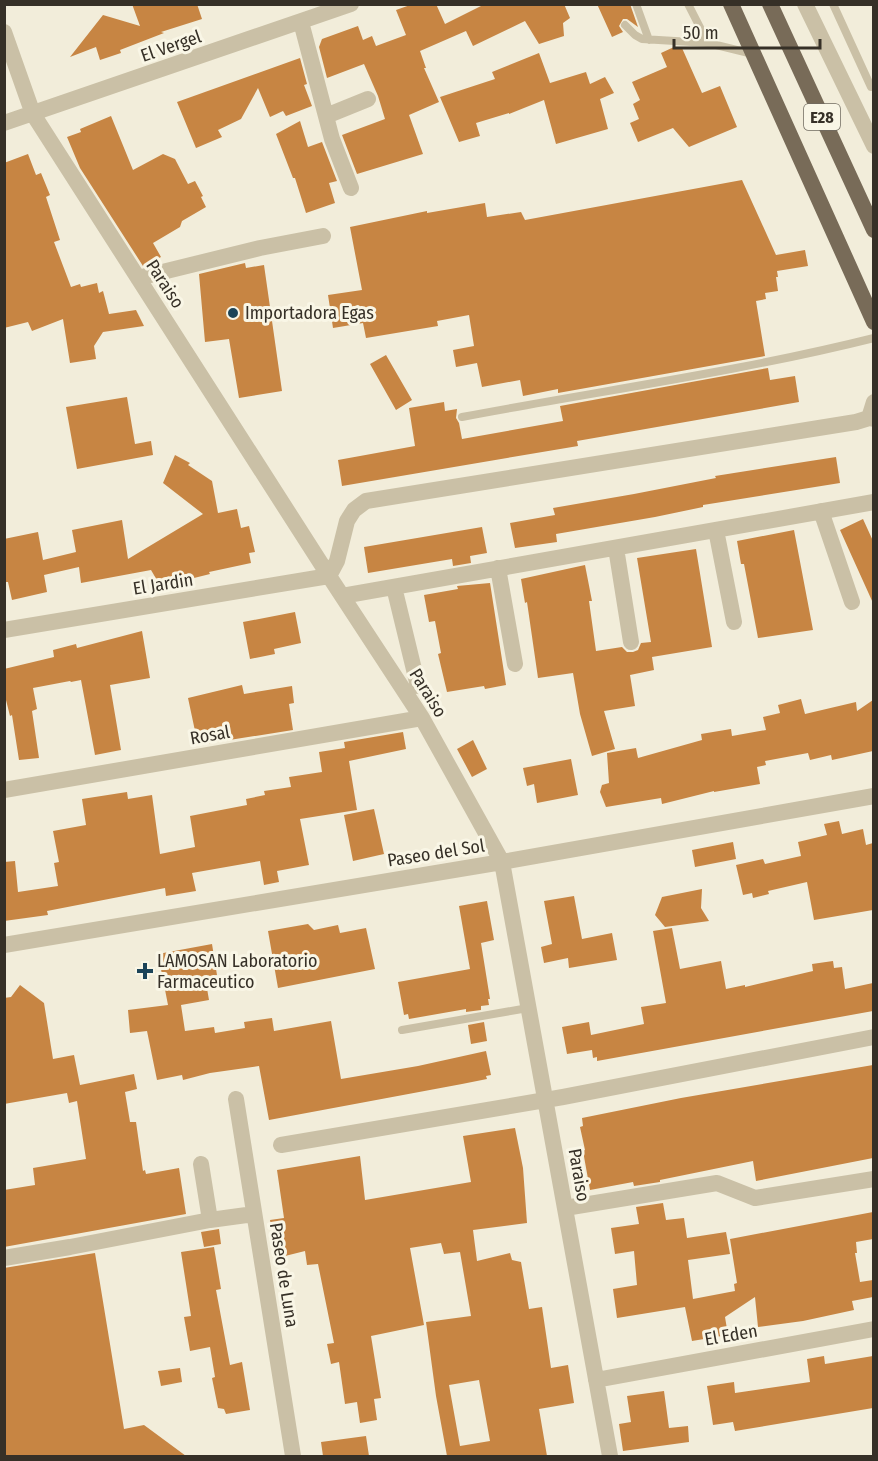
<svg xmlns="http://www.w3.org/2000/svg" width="878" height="1461" viewBox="0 0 878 1461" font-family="'Fira Sans Condensed',sans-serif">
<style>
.building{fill:#c78543;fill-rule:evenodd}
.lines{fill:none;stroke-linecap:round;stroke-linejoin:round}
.service{stroke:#cac0a6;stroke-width:8}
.minor{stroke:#cac0a6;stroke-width:16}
.primary{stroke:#786b58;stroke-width:16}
.poi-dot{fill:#1c4458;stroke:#f9f6e6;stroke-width:2}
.labels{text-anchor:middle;stroke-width:6;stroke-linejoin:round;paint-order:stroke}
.shield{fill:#f9f6e6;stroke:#706b60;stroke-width:1.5}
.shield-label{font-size:16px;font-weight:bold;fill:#363027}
.street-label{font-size:18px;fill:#363027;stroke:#f9f6e6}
.poi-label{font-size:18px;fill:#363027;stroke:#f9f6e6;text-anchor:start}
</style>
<rect width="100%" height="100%" fill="#f2edda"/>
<path class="building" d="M132,4H197L202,19L161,32L164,33L120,50L121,53L100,60L96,47L70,57L103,15L140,26Z
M413,4H436L445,24L485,4H564L570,18L563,23L564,36L539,44L525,21L473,46L466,31L420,51L426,68H424L439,102L409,115L423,154L357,174L342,135L385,119L378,96L364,64L327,78L319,47L322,39L358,26L363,40L372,36L376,46L406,35L396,10Z
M597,4H630L638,27L627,19H623L619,26L623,32L612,37Z
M674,47L682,48L702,93L720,86L737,127L689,147L673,128L638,142L630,123L639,119L633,104L640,100L632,82L667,67L661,53Z
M539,53L550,83L586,72L590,84L605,77L614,93L600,99L608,129L556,144L544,100L509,114V113L476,123L480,136L459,142L440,97L495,79L492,72Z
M300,58L307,84L304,85L312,106L286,116L283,111L270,117L258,88L241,119L218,130L222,137L196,148L177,102Z
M111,116L133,170L163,154L175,159L188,184L195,181L203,196L201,197L206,207L182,221L180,227L153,243L161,257L143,266L80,168L67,137L81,132L80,129Z
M300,121L308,147L322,142L337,181L329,183L335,203L306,213L295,178H293L276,134Z
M28,154L36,175L41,173L50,195L46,197L60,240L54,242L71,287L80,284L81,287L97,283L99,293L103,291L109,314L136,310L144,326L103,332L94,346L96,359L70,363L63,319L32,331L28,322L4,328V163Z
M742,180L776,255L805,250L808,266L777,271L778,277H776L778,291L765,293L766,299L756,301L765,356L558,393V389L523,396L520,380L482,387L477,363L456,367L453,350L474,346L469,315L437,321L438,326L366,338L363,323L333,328L328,295L362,290L350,227L427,211V213L485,203L487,217L521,212L525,220Z
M245,263L246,268L264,265L282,391L239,398L229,339L205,342L199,274Z
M386,355L412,400L396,410L370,364Z
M768,368L770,380L795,376L799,402L577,441L578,446L342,486L338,460L415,446L409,408L444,402L445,411L457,409L456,418L459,423L462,439L563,421L560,406Z
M127,397L135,444L151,441L153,455L77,469L66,407Z
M175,455L190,463L188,465L212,481L218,513L237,509L241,528L249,526L255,552L249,553L251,563L209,572L210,574L182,581L174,579L161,587L151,570L81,583L79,567L44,575L47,592L12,600L8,582H4V539L38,532L43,560L76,552L72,530L122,520L128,559L203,514L163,483Z
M836,457L840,483L703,505V507L655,517L556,534L557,542L515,548L510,523L555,515L553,508L634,494L716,478L715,476Z
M863,519L873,541V603L840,530Z
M482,527L487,553L470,556L471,563L453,566L452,559L368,573L364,547Z
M794,530L813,630L758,638L744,564H741L737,541Z
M696,549L712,647L652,657L654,670L630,675L635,706L604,711L615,749L592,756L580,714L573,673L538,678L527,602L525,603L521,579L585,565L592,601H589L596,651L622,647L627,652H633L638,650L641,643L651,642L637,558Z
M490,583L506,685L485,689L484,686L447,692L438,654L441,653L435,621L429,622L424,595L458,589L457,586Z
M295,612L301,643L274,649L275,654L250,659L243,622Z
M142,631L150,678L110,685L121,750L95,755L81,680L71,682L70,681L33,688L37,709L32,711L39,758L19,760L12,715L10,716L4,692V669L54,657L53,650L76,644L77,648Z
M242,685L244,694L292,686L294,703L289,704L293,730L198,745L188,698Z
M801,699L805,714L856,702L857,711L873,700V751L832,760L831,755L810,760L808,753L765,761L766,765L757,767L760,784L714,792V791L662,804L661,798L606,807L600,792L602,785L609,783L607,753L636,748L638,758L702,740L701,734L731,729L732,736L766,730L763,717L780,713L778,705Z
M403,732L406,749L349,761L357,810L300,819L309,865L277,871L279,882L264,885L260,861L192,873L196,891L166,896L165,888L47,911L48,915L4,921V862L15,861L18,892L58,886L54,863L59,862L53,831L86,825L82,799L127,792L128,799L152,795L160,854L195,847L190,816L247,805L246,799L265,795L264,791L291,787L289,777L322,772L319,752L345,748L344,742Z
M473,740L487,769L472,777L457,749Z
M571,759L578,795L537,803L534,784L527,786L523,768Z
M374,809L384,854L353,861L344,815Z
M839,821L842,834L863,829L866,845L873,843V910L814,920L807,882L768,891L769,894L753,898L752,893L743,895L736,865L763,859L765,864L801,856L798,842L827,835L824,824Z
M733,842L736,859L695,867L692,850Z
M702,889L701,908L709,921L665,927L655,915L662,897Z
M574,896L582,939L612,933L617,960L569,968L568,958L544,963L541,947L552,944L544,901Z
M487,901L494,940L481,943L490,999H488L489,1005L481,1006V1010L466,1012V1009L409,1019L408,1014L404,1015L398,982L470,969L459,906Z
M308,924L314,930L338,925L340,933L366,928L375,969L278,988L268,931Z
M672,928L680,969L721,961L726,989L745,985V987L813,971L812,964L833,961L834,968L842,967L845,989L873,983V1011L597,1061V1057L593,1058L592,1050L567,1054L562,1027L589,1022L591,1035L644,1024L641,1007L666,1003L653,931Z
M212,944L217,975L205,977L209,1000L181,1005L185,1031L214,1027L215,1033L245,1028L244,1022L272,1018L274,1031L331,1021L341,1079L418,1066L486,1051L491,1075L486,1076L487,1079L462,1084L269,1120L259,1066L210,1073L183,1080L182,1075L157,1080L147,1031L130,1033L128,1010L168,1005L158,954Z
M20,985L44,1003L53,1059L74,1055L80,1085L134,1074L137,1089L125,1092L130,1122H136L143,1171L145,1170L146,1174L179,1168L186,1214L4,1247V1190L35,1185L33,1168L86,1159L77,1101L69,1103L67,1093L4,1104V998L11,997Z
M484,1022L487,1041L471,1044L468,1025Z
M873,1065V1158L756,1181L753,1161L660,1180V1182L634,1186L633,1182L590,1190L583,1151L585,1150L580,1127L583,1126L582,1118L681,1098Z
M515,1128L523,1168L527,1223L473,1230L477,1261L510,1253L512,1260L521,1262L529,1309L542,1307L551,1368L568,1365L574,1403L539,1409L547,1456H447L436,1396L426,1322L471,1316L460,1252L444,1254L441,1243L410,1248L424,1325L371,1336L381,1398L374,1399L377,1420L360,1423L357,1402L345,1404L339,1362L331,1364L327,1344L334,1343L318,1264L307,1265L305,1251L277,1258L270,1220L284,1218L277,1170L360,1156L365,1200L471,1182L463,1136ZM479,1380L490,1441L460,1446L449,1385Z
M663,1203L666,1220L684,1218L687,1238L726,1232L730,1254L688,1260L693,1299L735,1291L734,1284L737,1283L730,1239L873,1212V1239L856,1242L857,1253H855L860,1282L873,1280V1297L852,1301L854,1310L803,1321L758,1327L755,1297L725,1317L728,1335L692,1341L685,1307L617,1318L613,1289L637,1285L634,1251L615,1254L611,1228L639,1224L636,1207Z
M219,1229L221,1244L204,1247L201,1232Z
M214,1247L221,1289L216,1290L230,1365L242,1362L250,1410L226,1414L224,1409L218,1408L212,1378L215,1377L210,1347L190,1351L184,1317L191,1316L181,1252Z
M95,1253L124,1429L144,1425L186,1456H4V1268Z
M824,1356L825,1364L873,1356V1408L735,1431L733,1422L713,1425L707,1386L734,1382L735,1393L810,1382L807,1359Z
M180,1368L182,1382L161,1386L158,1371Z
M664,1391L669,1428L688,1426L689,1442L623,1451L619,1424L631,1422L627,1396Z
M366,1436L369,1456H323L321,1442Z"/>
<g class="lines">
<path class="service" d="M636,4L649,40
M688,4L708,43
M833,4L871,87L874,86
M625,25L635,35L642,39L708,43L753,54
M462,417C599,391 738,372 874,338
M402,1030L528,1008"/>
<path class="minor" d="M805,4L874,146
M301,22L332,139L351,188
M4,32L33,114L329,576L422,718L502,862L610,1456
M326,116L368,99
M4,123L351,4
M138,278L260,248L323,236
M869,418L874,402
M821,511L852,602
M716,530L734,622
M616,548L631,642
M498,568L515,664
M394,587L418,686
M342,596L874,502
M4,630L329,576L337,561L347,521L354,510L366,501L856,422L869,418L874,419
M4,790L422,718
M4,945L502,862L874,796
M236,1099L293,1456
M281,1145L563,1097L874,1037
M201,1164L210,1220L254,1214
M565,1208L717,1183L755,1198L874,1179
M4,1258L70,1247L210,1220
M596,1380L874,1329"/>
<path class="primary" d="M731,4L874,322
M770,4L874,230"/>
</g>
<g class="poi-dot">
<circle cx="233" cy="313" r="6"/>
<path d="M142 962h6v6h6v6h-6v6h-6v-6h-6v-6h6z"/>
</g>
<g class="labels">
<rect class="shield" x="804" y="104" width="36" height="26" rx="4.5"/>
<g class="shield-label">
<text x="822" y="123">E28</text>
</g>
<g class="street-label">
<text transform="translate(171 46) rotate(-19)" y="6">El Vergel</text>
<text transform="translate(165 284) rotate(57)" y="6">Paraiso</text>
<text transform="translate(163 584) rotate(-9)" y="6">El Jardin</text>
<text transform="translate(428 693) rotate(58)" y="6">Paraiso</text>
<text transform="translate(210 735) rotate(-10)" y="6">Rosal</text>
<text transform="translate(436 853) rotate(-9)" y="6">Paseo del Sol</text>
<text transform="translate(579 1175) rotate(80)" y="6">Paraiso</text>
<text transform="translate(284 1275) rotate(81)" y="6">Paseo de Luna</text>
<text transform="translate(731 1335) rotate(-10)" y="6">El Eden</text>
</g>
<g class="poi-label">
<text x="245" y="319">Importadora Egas</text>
<text x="157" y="967">LAMOSAN Laboratorio<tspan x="157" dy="21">Farmaceutico</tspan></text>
</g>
</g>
<rect width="878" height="1461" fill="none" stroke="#363027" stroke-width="12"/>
<path d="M674 39v9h146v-9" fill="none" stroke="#363027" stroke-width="3"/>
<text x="683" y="39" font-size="18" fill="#363027" stroke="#f9f6e6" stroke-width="4.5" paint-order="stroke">50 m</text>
</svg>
